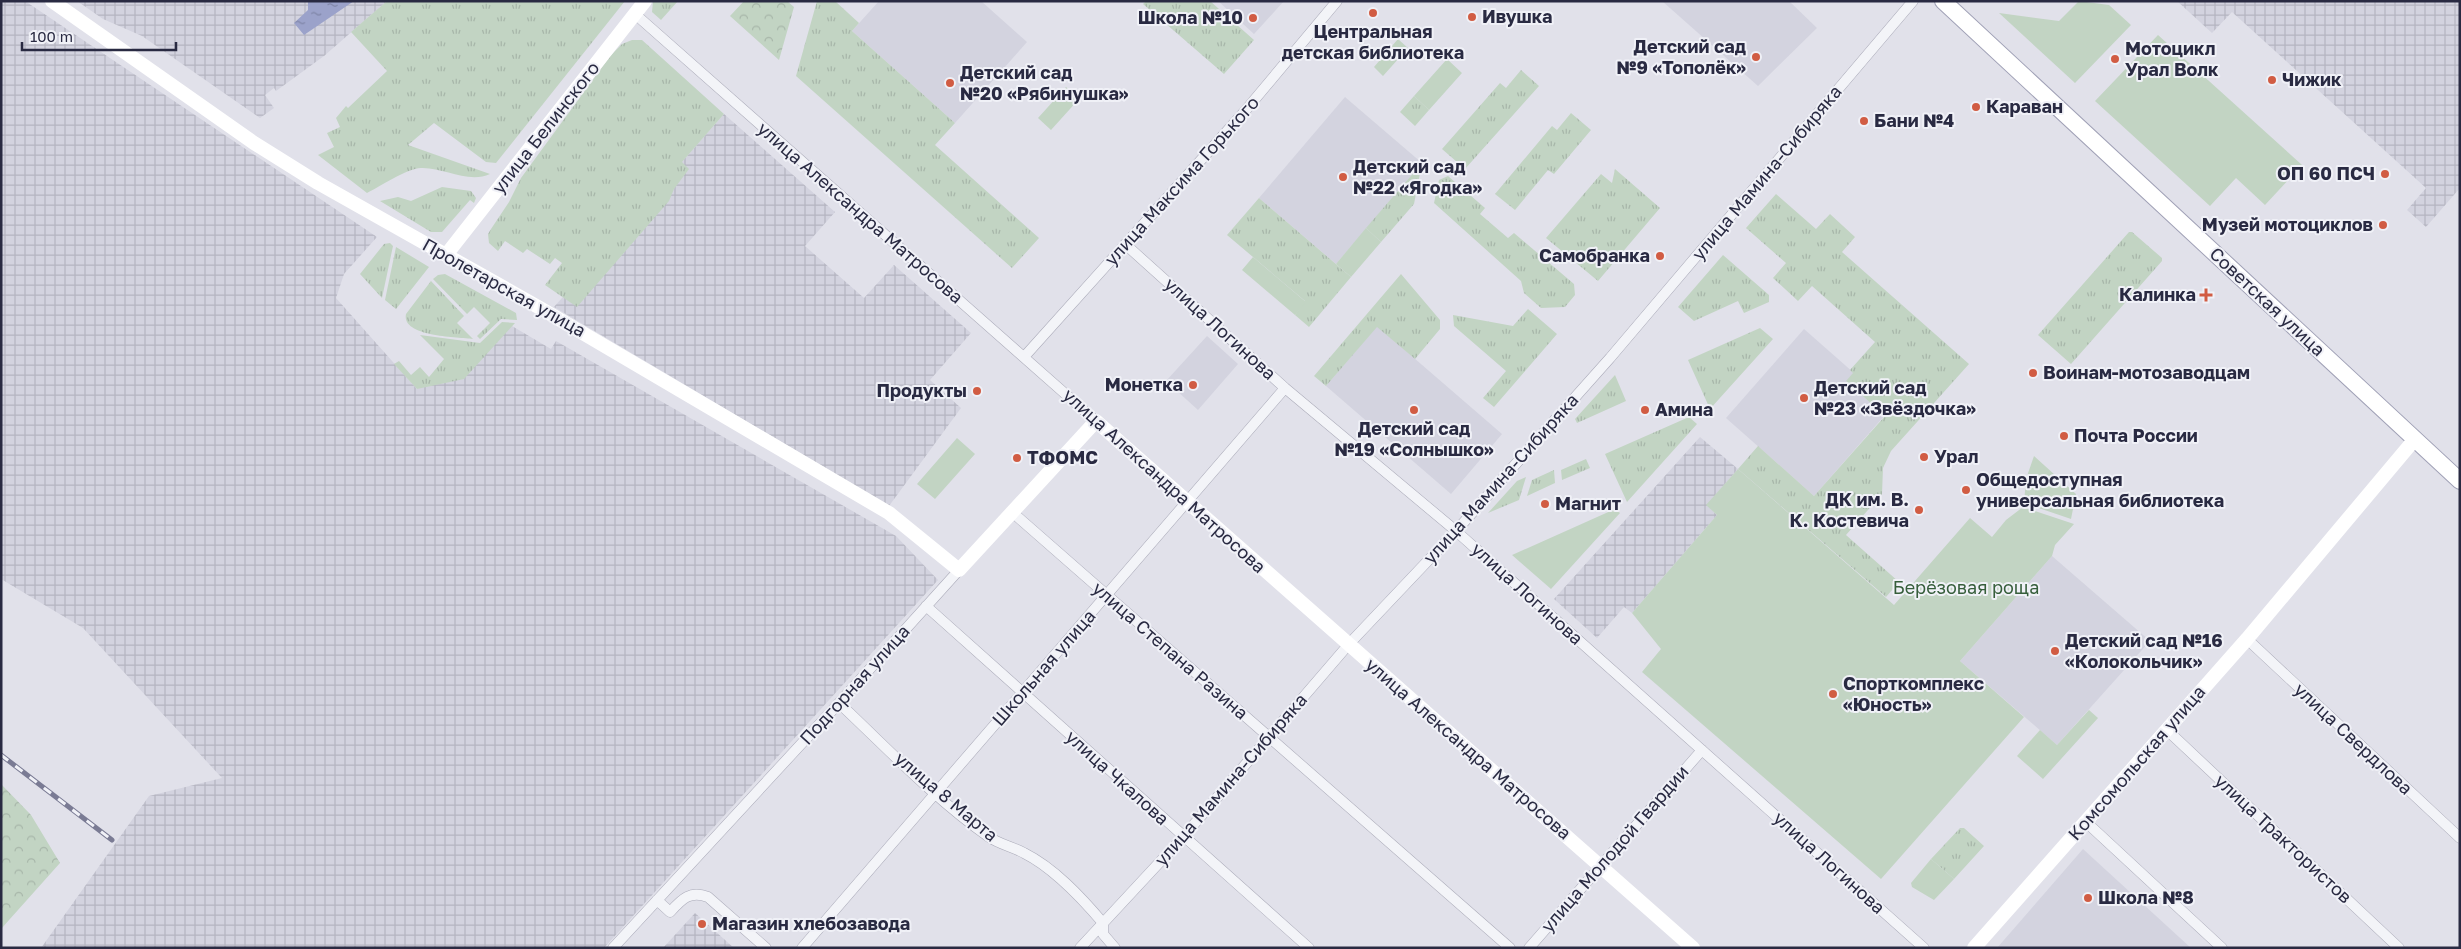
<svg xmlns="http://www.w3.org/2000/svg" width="2461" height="949" viewBox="0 0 2461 949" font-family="'Golos Text',sans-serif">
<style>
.built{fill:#d3d3df}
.industrial{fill:url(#industrial-grid)}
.grass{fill:url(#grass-tufts)}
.forest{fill:url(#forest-crowns)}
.park{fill:#c2d4c3}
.water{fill:url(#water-ripples)}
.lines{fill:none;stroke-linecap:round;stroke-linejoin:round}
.street-casing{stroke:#aaaab8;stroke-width:11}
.primary-casing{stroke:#a0a1b6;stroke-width:18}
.street{stroke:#f3f4f8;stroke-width:10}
.secondary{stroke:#fff;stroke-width:14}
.primary{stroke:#fff;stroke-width:16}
.rail-casing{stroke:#7a7b94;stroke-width:5}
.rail{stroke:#f0f1f7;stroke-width:3;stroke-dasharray:9;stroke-linecap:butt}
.poi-dot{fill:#d15c43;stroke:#f0f1f7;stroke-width:2}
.labels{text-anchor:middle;stroke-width:4;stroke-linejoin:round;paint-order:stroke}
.poi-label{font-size:18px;font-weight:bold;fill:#292a42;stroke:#f0f1f7;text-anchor:start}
.street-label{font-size:18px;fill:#292a42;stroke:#f0f1f7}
.park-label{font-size:18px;fill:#365e3b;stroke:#f0f1f7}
</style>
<defs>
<pattern id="industrial-grid" width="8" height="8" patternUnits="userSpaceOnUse" patternTransform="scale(1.25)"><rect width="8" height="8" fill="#d3d3df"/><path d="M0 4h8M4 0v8" fill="none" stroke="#b5b5c1"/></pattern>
<pattern id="grass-tufts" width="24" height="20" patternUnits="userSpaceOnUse" patternTransform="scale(1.25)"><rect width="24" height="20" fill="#c2d4c3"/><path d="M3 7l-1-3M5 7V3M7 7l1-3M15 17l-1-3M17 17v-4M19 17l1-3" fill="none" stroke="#a7b6a9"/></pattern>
<pattern id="forest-crowns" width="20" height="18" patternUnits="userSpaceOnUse" patternTransform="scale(1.25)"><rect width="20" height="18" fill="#c2d4c3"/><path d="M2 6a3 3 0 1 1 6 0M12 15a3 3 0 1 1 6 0" fill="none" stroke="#a7b6a9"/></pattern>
<pattern id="water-ripples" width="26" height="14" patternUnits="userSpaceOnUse" patternTransform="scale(1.25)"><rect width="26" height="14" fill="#9ba2ca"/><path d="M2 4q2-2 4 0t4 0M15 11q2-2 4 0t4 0" fill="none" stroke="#7e84a6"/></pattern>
</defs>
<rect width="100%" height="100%" fill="#e1e1ea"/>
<path class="built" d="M879,1H981L1027,42L955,123L852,31Z
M1218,1H1284L1254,34Z
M1662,1H1789L1817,28L1758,86Z
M1345,97L1422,163L1336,264L1259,198Z
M1377,326L1502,434L1451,494L1326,386Z
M1804,329L1854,373L1846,382L1885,415L1814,496L1726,418Z
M1207,336L1238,364L1198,410L1166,381Z
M2052,556L2150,641L2057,745L1960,661Z
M2083,849L2191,948H1997Z"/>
<path class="industrial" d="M1,1H25L377,237L344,274L336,298L417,389L512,326L551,349L556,341L896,536L938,580L604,948H41L149,796L222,778L83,628L1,579Z
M77,1H387L324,56L276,91L274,88L265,95L274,108L260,118L142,36L103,19Z
M2177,1H2460V188L2426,227L2407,210L2426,188L2232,12L2212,33Z
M724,114L835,212L805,246L864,298L894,265L971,333L930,380L961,408L889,506L554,307Z
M1700,437L1738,469L1707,505L1717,515L1632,613L1624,607L1597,638L1554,599Z
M695,913L734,948H663Z"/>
<path class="grass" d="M387,1H625L496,163L486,162L434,123L408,145L490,174C468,184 443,167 421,168C406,169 381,186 367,193L318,155L334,147L327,133L340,127L336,118L346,106L348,108L387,71L351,32Z
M653,1H678L661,20L652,12Z
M817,1H835L859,23L852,31L955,123L935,145L1039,238L1012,268L796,76Z
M1146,1H1210L1254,40L1224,74L1143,4Z
M632,40H642L724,114L682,162L689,169L674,189L669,201L577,307L545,285L562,263L555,258L550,264L527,249L523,253L505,241L498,251L489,243L488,234L491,229L509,202L521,178L611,55L622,44Z
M1521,70L1539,86L1465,169L1442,149L1500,83L1506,88Z
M1414,96L1429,110L1415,126L1400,112Z
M1571,113L1591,130L1554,174L1548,170L1515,210L1495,194L1552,126L1557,130Z
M1422,163L1414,204L1381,242L1366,228Z
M1615,169L1660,208L1598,281L1546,238L1601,174L1612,183Z
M1448,176L1485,208L1480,214L1508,238L1514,233L1574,284L1575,295L1565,307L1541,308L1524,293L1521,281L1434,203L1439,180Z
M442,187L471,191L476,198L474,203L470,200L442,232H431L380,201L398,197L411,201Z
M1776,194L1816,229L1830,214L1855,237L1842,252L1969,364L1891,451L1883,468L1882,494L1846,535L1899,582L1886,597L1738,469L1758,446L1814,496L1885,416L1846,381L1853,373L1850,370L1875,342L1812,286L1798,301L1773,278L1786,263L1746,228Z
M1259,198L1351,277L1309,327L1295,315L1305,301L1227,235Z
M2129,232H2132L2162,258V261L2071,364L2038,335Z
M390,243L393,246L382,298L360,274L384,244Z
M396,247L429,267L396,309L385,300Z
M1723,255L1769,295V302L1744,313L1738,301L1694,321L1678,307Z
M445,274L516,313L517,320L501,319L480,339L477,336L490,323L474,307L467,314L433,279L438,275Z
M1401,274L1440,320V329L1415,359L1377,327L1326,386L1314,376Z
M431,281L464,316L457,323L473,339C458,337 401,337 406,314Z
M1528,309L1557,334L1494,407L1483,398L1506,371L1454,326L1453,315L1513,326Z
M502,322L515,323L464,379L417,389L394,364L399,361L411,375L420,367L429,377L444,359L420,335L480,343Z
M1760,328L1773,339L1710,409L1688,360Z
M1615,375L1626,401L1577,423L1575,419Z
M1689,417L1697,424L1627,502L1605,454Z
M1586,459L1590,468L1562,480L1561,470Z
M1554,470L1555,483L1527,496L1532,480Z
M1526,477L1519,500L1488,513L1517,481Z
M1960,828H1964L1984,846L1954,879L1931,859Z"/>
<path class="forest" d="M744,1H787L794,7L779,60L730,16Z
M1,784L31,815L60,863L1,929Z"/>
<path class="park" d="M2079,1L2109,5L2131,25L2075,83L1999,13L2059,21Z
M2158,35L2302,165L2265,205L2236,178L2210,206L2095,101Z
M1398,39L1408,48L1383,76L1374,67Z
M1447,59L1462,73L1429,110L1414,96Z
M1066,87L1079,99L1051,130L1038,118Z
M1366,228L1381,242L1351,277L1336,264Z
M1253,257L1306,302L1295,315L1242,270Z
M957,438L975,454L935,499L917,484Z
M2034,456L2076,494L2071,519L2024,503L2026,479Z
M1738,469L1894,605L1970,518L1992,537L2006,520L2023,507L2074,524L2055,545L2052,556L1960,661L2024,717L1881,879L1642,672L1661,649L1632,613L1717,515L1706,505Z
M1615,509L1620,513L1551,589L1512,555Z
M2089,710L2098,718L2043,779L2017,756L2040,730L2057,745Z
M1931,859L1954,879L1934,900L1912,887L1911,883Z"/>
<path class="water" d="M308,1H354L304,35L294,23L308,10Z"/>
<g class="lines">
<defs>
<path id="street" d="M635,14L1096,421
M1125,244L1285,388L1456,531L1924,948
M1024,357L1245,111L1337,1
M1012,512L1510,948
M926,606L1309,948
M2247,639L2460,838
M839,703C888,749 935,799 989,837C999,844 1013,847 1024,853C1054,868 1081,897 1103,923V934L1115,948
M2167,730L2399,948
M2086,822L2222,948
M657,900L670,912C682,899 690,890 708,897L766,948
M613,948L839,703L959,570
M802,948L1285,388
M1080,948L1183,837L1349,644L1456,531L1610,358L1913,1
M1529,948L1702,750"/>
<path id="primary" d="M1943,1L2460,481"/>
</defs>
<use href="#street" class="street-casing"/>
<use href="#primary" class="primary-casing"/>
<use href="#street" class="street"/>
<path class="secondary" d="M52,1L254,143L318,183L540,308L889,513L959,570L1096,421L1693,948
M446,255L645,1
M1974,948L2247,639L2415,439"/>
<use href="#primary" class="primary"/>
<defs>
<path id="rail" d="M1,755L112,840"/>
</defs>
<use href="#rail" class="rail-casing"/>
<use href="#rail" class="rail"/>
</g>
<g class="poi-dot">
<circle cx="1373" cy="13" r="5"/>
<circle cx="1472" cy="17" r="5"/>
<circle cx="1253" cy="18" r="5"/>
<circle cx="1756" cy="57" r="5"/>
<circle cx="2115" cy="59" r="5"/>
<circle cx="2272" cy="80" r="5"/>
<circle cx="950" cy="83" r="5"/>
<circle cx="1976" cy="107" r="5"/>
<circle cx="1864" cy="121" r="5"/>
<circle cx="2385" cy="174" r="5"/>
<circle cx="1343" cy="177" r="5"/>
<circle cx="2383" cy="225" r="5"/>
<circle cx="1660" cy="256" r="5"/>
<path d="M2203.5 287.5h5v5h5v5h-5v5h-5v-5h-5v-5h5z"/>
<circle cx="2033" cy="373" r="5"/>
<circle cx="1193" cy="385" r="5"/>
<circle cx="977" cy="391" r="5"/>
<circle cx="1804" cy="398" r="5"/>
<circle cx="1414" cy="410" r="5"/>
<circle cx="1645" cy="410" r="5"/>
<circle cx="2064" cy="436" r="5"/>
<circle cx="1924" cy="457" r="5"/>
<circle cx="1017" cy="458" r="5"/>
<circle cx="1966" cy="490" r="5"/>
<circle cx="1545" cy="504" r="5"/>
<circle cx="1919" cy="510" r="5"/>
<circle cx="2055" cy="651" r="5"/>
<circle cx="1833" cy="694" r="5"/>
<circle cx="2088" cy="898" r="5"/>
<circle cx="702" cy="924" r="5"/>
</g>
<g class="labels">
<g class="poi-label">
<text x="1482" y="23">Ивушка</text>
<text x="1243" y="24" text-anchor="end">Школа №10</text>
<text x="1373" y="38" text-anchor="middle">Центральная<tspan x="1373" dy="21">детская библиотека</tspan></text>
<text x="1746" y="53" text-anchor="end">Детский сад<tspan x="1746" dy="21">№9 «Тополёк»</tspan></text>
<text x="2125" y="55">Мотоцикл<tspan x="2125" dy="21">Урал Волк</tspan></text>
<text x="960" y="79">Детский сад<tspan x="960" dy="21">№20 «Рябинушка»</tspan></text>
<text x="2282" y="86">Чижик</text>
<text x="1986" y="113">Караван</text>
<text x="1874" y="127">Бани №4</text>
<text x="1353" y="173">Детский сад<tspan x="1353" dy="21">№22 «Ягодка»</tspan></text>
<text x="2375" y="180" text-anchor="end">ОП 60 ПСЧ</text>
<text x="2373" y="231" text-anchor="end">Музей мотоциклов</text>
<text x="1650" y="262" text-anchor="end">Самобранка</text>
<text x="2196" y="301" text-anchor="end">Калинка</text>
<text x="2043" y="379">Воинам-мотозаводцам</text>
<text x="1183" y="391" text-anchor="end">Монетка</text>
<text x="1814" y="394">Детский сад<tspan x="1814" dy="21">№23 «Звёздочка»</tspan></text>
<text x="967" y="397" text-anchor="end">Продукты</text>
<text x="1655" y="416">Амина</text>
<text x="1414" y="435" text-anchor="middle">Детский сад<tspan x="1414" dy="21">№19 «Солнышко»</tspan></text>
<text x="2074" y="442">Почта России</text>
<text x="1934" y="463">Урал</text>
<text x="1027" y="464">ТФОМС</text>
<text x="1976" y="486">Общедоступная<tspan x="1976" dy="21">универсальная библиотека</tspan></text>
<text x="1909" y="506" text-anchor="end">ДК им. В.<tspan x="1909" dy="21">К. Костевича</tspan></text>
<text x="1555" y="510">Магнит</text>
<text x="2065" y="647">Детский сад №16<tspan x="2065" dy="21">«Колокольчик»</tspan></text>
<text x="1843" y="690">Спорткомплекс<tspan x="1843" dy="21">«Юность»</tspan></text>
<text x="2098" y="904">Школа №8</text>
<text x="712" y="930">Магазин хлебозавода</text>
</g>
<g class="street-label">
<text transform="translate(546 128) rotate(-52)" y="6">улица Белинского</text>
<text transform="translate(1767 173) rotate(-50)" y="6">улица Мамина-Сибиряка</text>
<text transform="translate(1182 181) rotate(-48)" y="6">улица Максима Горького</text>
<text transform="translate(860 213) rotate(41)" y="6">улица Александра Матросова</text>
<text transform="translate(504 288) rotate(29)" y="6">Пролетарская улица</text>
<text transform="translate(2267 302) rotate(43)" y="6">Советская улица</text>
<text transform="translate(1220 329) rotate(42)" y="6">улица Логинова</text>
<text transform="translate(1501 479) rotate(-48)" y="6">улица Мамина-Сибиряка</text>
<text transform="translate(1164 481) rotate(42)" y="6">улица Александра Матросова</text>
<text transform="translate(1527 594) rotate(42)" y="6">улица Логинова</text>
<text transform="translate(1170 651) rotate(41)" y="6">улица Степана Разина</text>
<text transform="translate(1044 668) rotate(-49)" y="6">Школьная улица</text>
<text transform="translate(855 685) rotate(-48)" y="6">Подгорная улица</text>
<text transform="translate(2353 739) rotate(43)" y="6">улица Свердлова</text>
<text transform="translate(1468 749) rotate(41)" y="6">улица Александра Матросова</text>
<text transform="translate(2137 763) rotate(-49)" y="6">Комсомольская улица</text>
<text transform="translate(1117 778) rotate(42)" y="6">улица Чкалова</text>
<text transform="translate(1231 780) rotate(-49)" y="6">улица Мамина-Сибиряка</text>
<text transform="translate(946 797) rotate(40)" y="6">улица 8 Марта</text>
<text transform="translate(2283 839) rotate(43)" y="6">улица Трактористов</text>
<text transform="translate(1615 849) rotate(-49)" y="6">улица Молодой Гвардии</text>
<text transform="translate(1829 863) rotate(42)" y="6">улица Логинова</text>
</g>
<g class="park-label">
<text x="1966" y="594">Берёзовая роща</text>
</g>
</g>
<rect width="2461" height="949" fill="none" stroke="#292a42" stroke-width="5"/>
<path d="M22 42v8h154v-8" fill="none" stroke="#292a42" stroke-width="2.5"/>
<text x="30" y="42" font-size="15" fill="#292a42" stroke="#f0f1f7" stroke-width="4" paint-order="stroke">100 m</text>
</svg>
